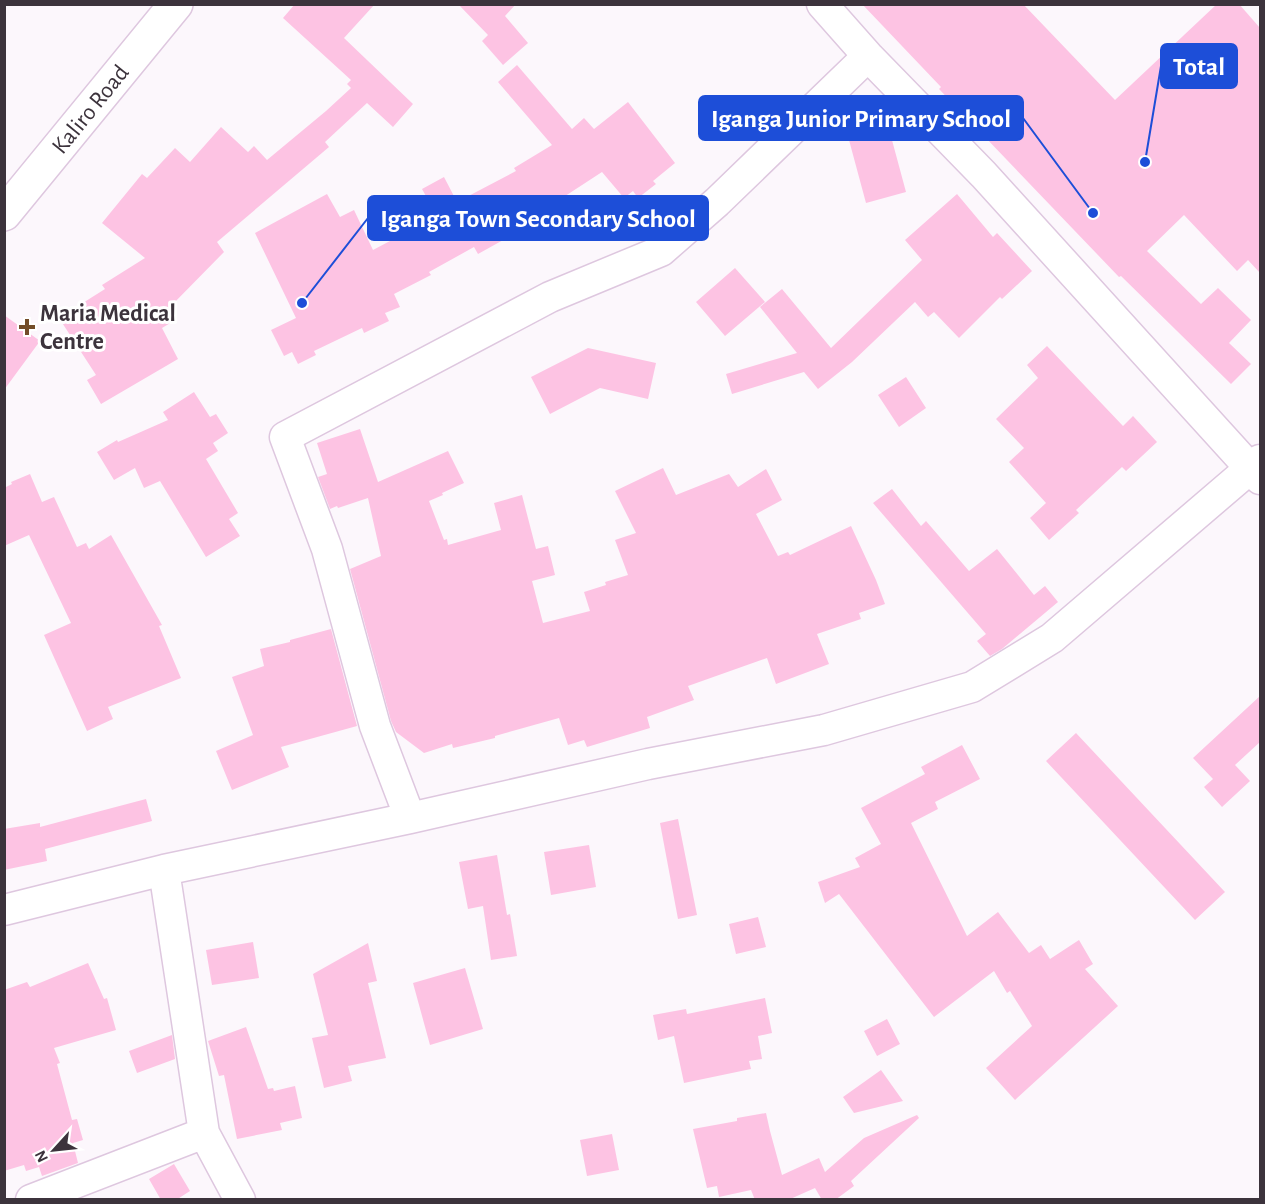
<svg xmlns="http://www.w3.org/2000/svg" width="1265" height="1204" viewBox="0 0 1265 1204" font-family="'Alegreya Sans',sans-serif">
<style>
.building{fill:#fdc3e3}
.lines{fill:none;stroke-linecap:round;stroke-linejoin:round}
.minor-casing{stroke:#dec7df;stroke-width:33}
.secondary-casing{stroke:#dec7df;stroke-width:36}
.minor{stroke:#fff;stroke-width:30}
.secondary{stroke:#fff;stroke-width:33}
.poi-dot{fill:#734c29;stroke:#fff;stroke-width:2}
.labels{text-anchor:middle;stroke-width:6;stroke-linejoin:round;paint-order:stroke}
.street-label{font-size:24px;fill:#3c333c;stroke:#fff}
.poi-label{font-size:24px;font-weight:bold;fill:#3c333c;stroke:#fff;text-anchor:start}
.leader{fill:none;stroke:#1d4ed8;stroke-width:2}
.callout-dot{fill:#1d4ed8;stroke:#fff;stroke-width:2}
.callout{fill:#1d4ed8;stroke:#1d4ed8;stroke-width:2}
.callout-label{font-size:26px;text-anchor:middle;font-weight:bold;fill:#fff}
</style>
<rect width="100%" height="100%" fill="#fcf7fc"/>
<path class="building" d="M295,4H375L344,38L413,104L393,127L367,103L325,142L329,147L217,242L224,252L171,306L173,310L167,314L172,322L162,328L178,359L101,404L87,380L96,375L59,318L105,289L102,285L145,258L102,223L142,174L147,178L175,148L190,162L221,127L248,152L254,146L267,160L326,111L351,88L347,84L351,80L283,18Z
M458,4H516L505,16L528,43L503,65L482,41L488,35Z
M862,4H1023L1115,100L1217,4H1239L1260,28V273L1248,260L1237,271L1184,215L1147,251L1201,304L1218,288L1251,320L1229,343L1251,364L1231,384L1121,276L1119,277L939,89L941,87Z
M517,65L572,129L584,118L594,129L628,102L675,163L653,181L656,184L638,198L633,191L624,198L602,172L556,202L555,201L500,230L505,239L478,254L474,247L429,272L431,275L394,294L400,307L385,313L389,321L364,333L362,328L314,351L316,355L298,364L292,352L284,356L271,330L296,318L255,233L327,194L340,217L354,210L373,250L437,216L422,189L444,177L457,202L516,171L514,168L552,145L498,82Z
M889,129L906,192L866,203L849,140Z
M957,194L993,237L997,233L1032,271L1002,299L1000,297L959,338L934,312L928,317L915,302L852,362L818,389L804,372L732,394L726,374L797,353L760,307L782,289L831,348L922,260L905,240Z
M735,268L765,302L725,336L696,302Z
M4,315L40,341L4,390Z
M1047,346L1123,426L1133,416L1157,442L1126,471L1122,467L1076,510L1079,513L1049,540L1030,518L1046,503L1009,462L1024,448L996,419L1038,378L1027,365Z
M588,348L656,363L648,399L600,388L550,414L531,377Z
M906,377L926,408L899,427L878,395Z
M194,392L210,417L216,414L228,433L213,443L218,451L206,459L238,513L229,519L240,536L206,557L160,481L144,488L135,468L114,480L97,452L117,440L118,442L168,420L163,412Z
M360,429L378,482L448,451L464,483L442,493L443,495L429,501L444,540L447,539L448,545L501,530L494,503L522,495L536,549L548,546L555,575L532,581L543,623L590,611L584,592L606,585L605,582L628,575L615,540L636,533L615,491L663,468L676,495L729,474L738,487L766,469L782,500L756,514L778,556L788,552L790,555L851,526L876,580L885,604L859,613L861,619L817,634L829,664L776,684L767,658L688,686L694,700L647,717L650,728L587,747L584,740L568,745L559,718L495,736V738L453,748L452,744L424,753L396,732L391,721L350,569L381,556L368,498L338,508L337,506L330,509L318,477L327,474L317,443Z
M30,474L42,502L54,497L77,547L86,543L89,549L111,535L162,625L159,626L181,678L108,707L113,719L87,731L44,635L71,623L29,535L4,546V488L12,484L11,482Z
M892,489L921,526L926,521L969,571L997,549L1034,595L1045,586L1058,602L1002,649L990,656L977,641L986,634L873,503Z
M331,629L357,726L281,747L289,767L232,790L216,751L253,735L232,677L264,666L260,649L290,642V640Z
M1260,696V742L1235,765L1250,781L1222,807L1204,787L1213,779L1193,758Z
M1076,733L1225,892L1195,920L1046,761Z
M962,745L980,779L935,802L938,809L911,823L967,936L998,912L1029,953L1041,945L1050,959L1079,940L1093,964L1085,969L1118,1006L1015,1100L986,1068L1032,1026L1010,991L1007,993L994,971L934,1017L839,894L825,903L818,882L860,867L855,858L881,844L861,808L925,774L921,767Z
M146,799L152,821L45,849L47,861L4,870V829L40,823V827Z
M678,819L697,915L678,919L660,823Z
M589,845L596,887L551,895L544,852Z
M497,855L507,915L510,914L517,956L491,960L483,906L468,909L459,862Z
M758,917L766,947L736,954L729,924Z
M253,942L259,978L212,985L206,950Z
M368,943L377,981L368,983L386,1058L348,1066L352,1081L324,1088L312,1038L328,1035L313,974Z
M88,963L104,999L107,998L116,1030L54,1048L60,1063L57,1064L72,1120L77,1119L83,1140L73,1143L78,1163L42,1176L39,1167L26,1171L24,1165L4,1171V990L27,982L30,987Z
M465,968L483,1029L430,1045L413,983Z
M765,998L772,1033L758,1036L762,1059L749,1061L751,1069L684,1083L674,1036L658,1040L653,1015L686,1009L687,1014Z
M887,1019L900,1044L877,1056L864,1031Z
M246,1027L268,1089L273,1088L274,1091L295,1086L302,1118L280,1123L282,1130L237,1139L224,1075L219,1076L208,1041Z
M172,1035L175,1059L137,1073L129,1051Z
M881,1070L903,1101L854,1113L843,1097Z
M766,1113L770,1131L782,1175L819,1158L825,1172L864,1138L917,1115L919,1118L851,1181L854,1186L835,1200H822L815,1188L788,1200H755L751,1190L719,1197L717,1186L707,1188L693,1129L737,1121V1118Z
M612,1134L619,1170L587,1176L580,1140Z
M174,1164L190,1191L176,1200H161L149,1179Z"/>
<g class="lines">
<defs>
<path id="minor" d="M822,4L868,56L984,175L1260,479
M410,818L375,726L327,549L285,437L550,297L661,251L717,202L868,56
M164,870L204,1133L240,1200
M4,910L164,870L410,818L648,764L824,730L972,687L1052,638L1260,460
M31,1200L204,1133"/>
<path id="secondary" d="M4,214L176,4"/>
</defs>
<use href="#minor" class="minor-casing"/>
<use href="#secondary" class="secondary-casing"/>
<use href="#minor" class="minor"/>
<use href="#secondary" class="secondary"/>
</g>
<path class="poi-dot" d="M24 318h6v6h6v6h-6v6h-6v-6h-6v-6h6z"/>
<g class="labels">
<g class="street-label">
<text transform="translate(90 109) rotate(-51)" y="8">Kaliro Road</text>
</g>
<g class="poi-label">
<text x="40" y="321">Maria Medical<tspan x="40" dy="28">Centre</tspan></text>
</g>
</g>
<path class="leader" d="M1145 162L1161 66M1093 213L1023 118M302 303L368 218"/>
<g class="callout-dot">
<circle cx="1145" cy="162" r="6"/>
<circle cx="1093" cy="213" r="6"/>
<circle cx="302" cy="303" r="6"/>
</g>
<g class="callout">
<rect x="1161" y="44" width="76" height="44" rx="6"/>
<rect x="699" y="96" width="324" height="44" rx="6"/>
<rect x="368" y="196" width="340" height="44" rx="6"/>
</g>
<g class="callout-label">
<text x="1199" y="75">Total</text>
<text x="861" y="127">Iganga Junior Primary School</text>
<text x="538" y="227">Iganga Town Secondary School</text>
</g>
<rect width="1265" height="1204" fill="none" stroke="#3c333c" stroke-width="12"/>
<g transform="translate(54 1150) rotate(243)" stroke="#ffffff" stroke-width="4.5" paint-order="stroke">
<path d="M0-4.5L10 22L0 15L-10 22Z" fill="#3c333c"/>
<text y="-9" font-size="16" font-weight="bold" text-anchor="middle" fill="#3c333c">N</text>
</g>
</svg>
